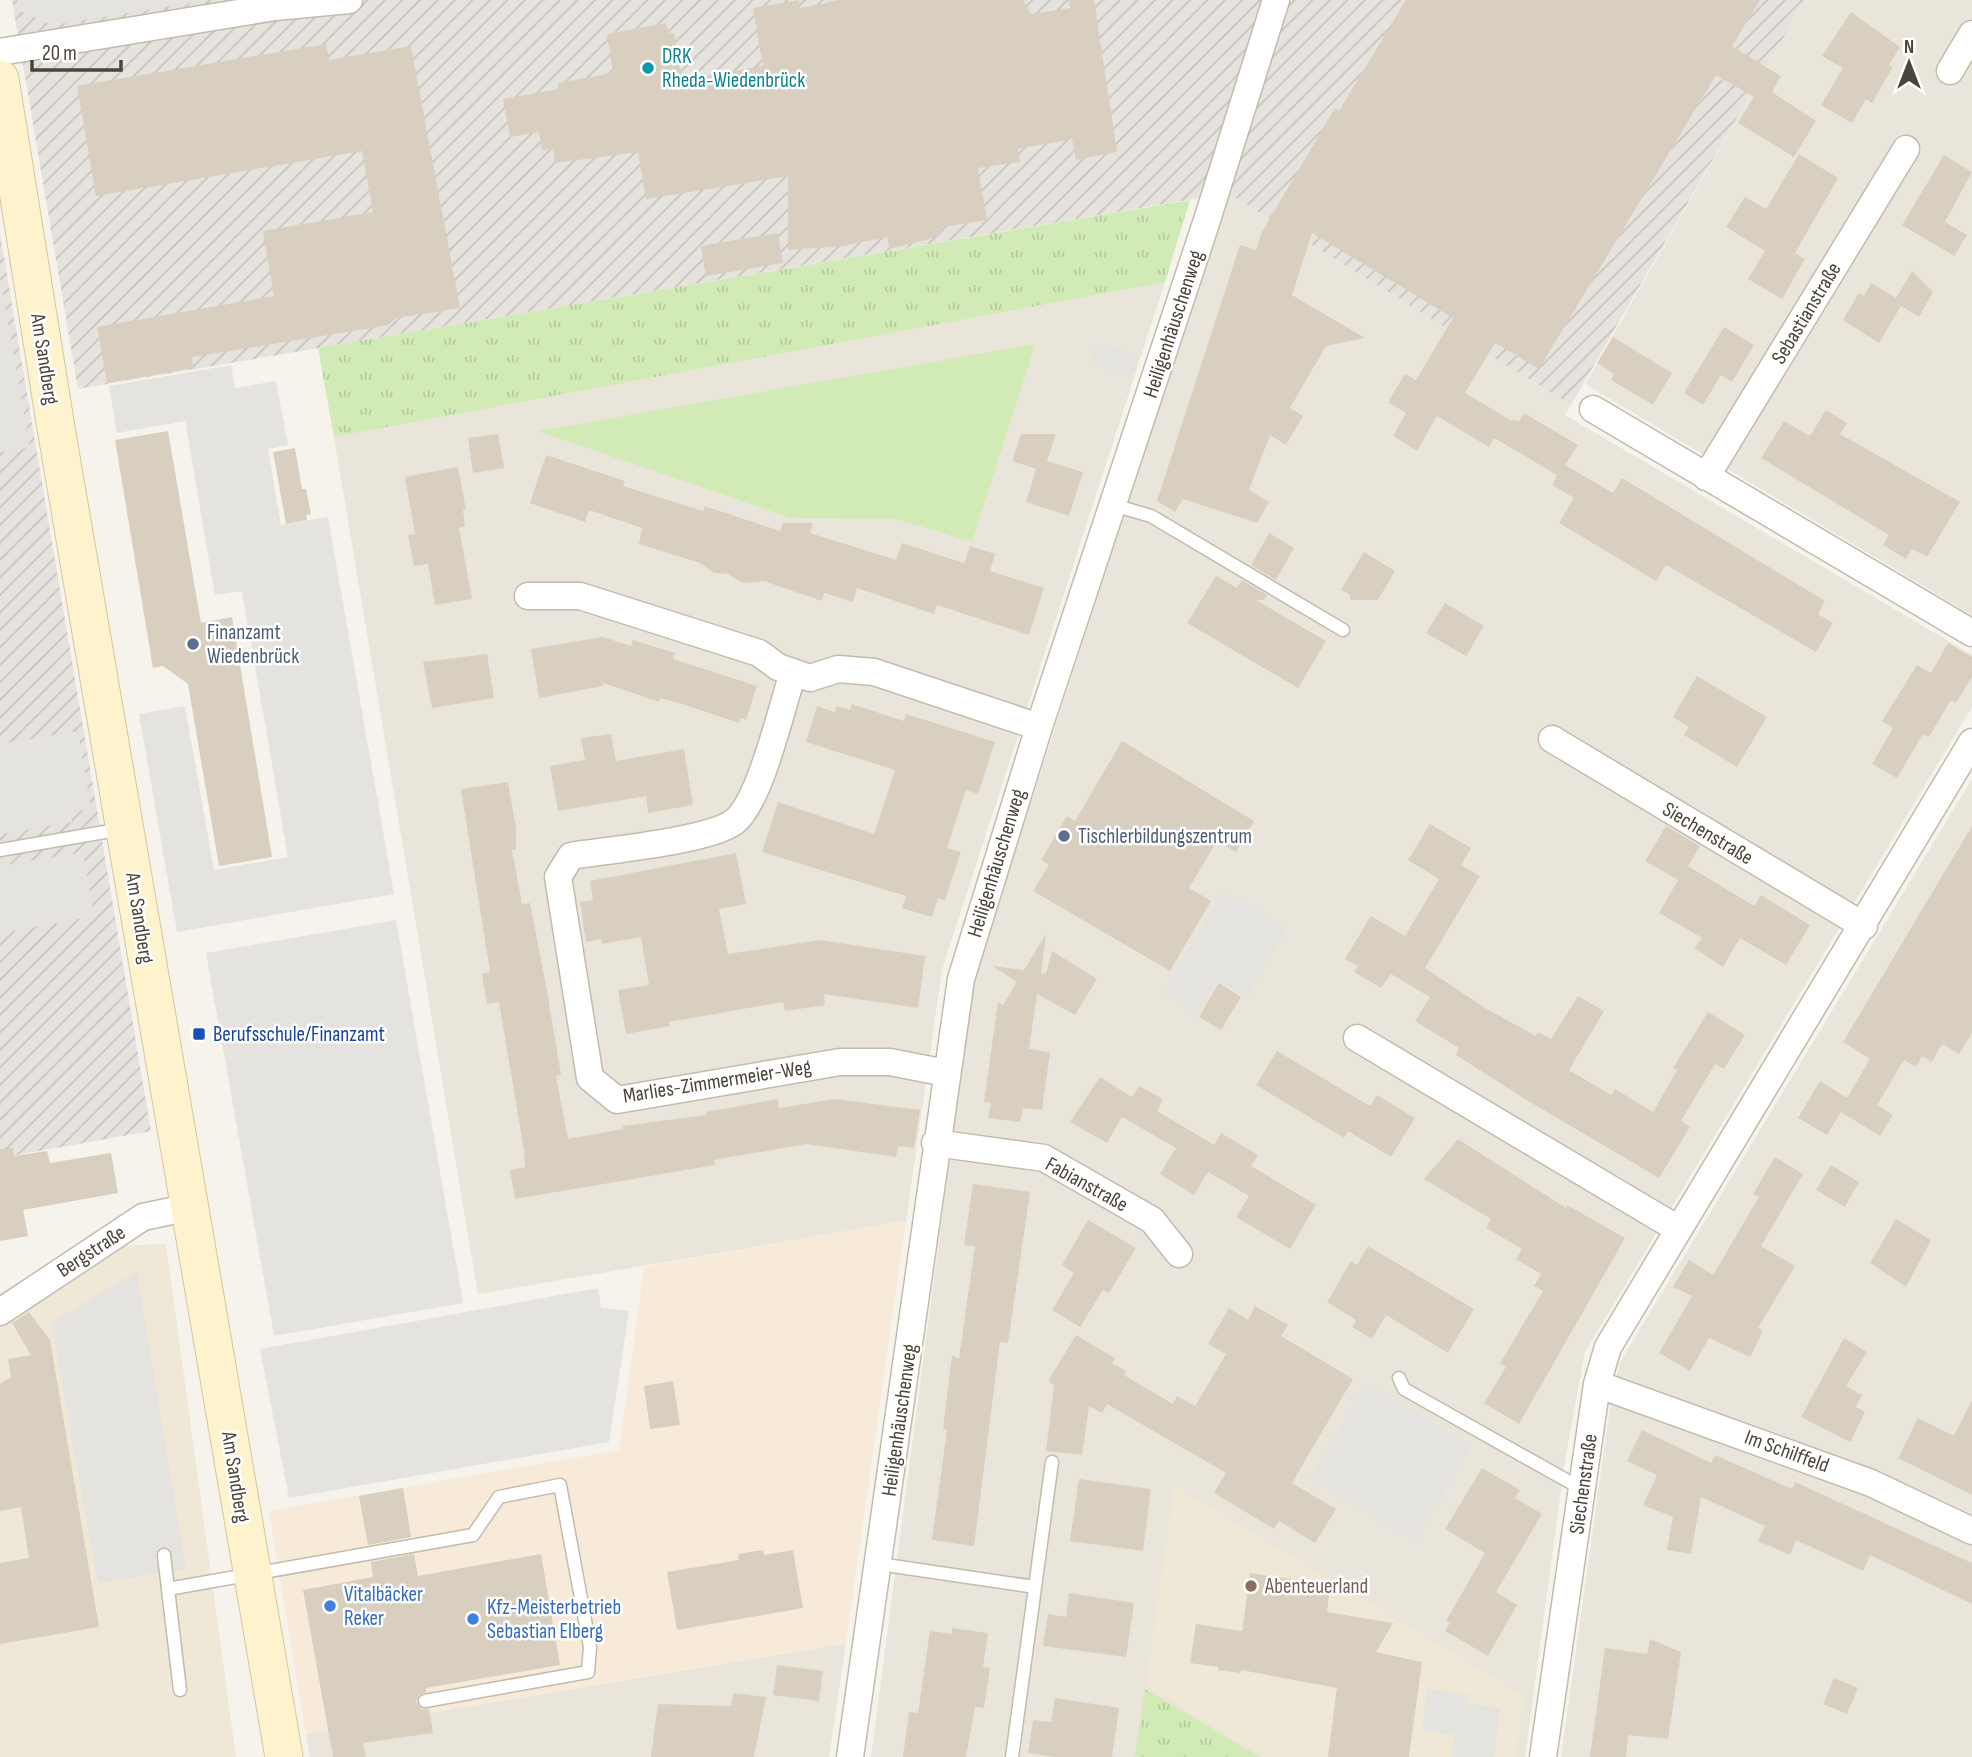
<svg xmlns="http://www.w3.org/2000/svg" width="1972" height="1757" viewBox="0 0 1972 1757" font-family="'Sofia Sans Condensed',sans-serif">
<style>
.residential{fill:#eae5da}
.commercial{fill:#f7ead8}
.industrial{fill:url(#industrial-furrows)}
.education{fill:#efe8d6}
.grass{fill:url(#grass-tufts)}
.pitch{fill:#d2eab5}
.parking{fill:#e5e3e0}
.building{fill:#d8cfc1}
.lines{fill:none;stroke-linecap:round;stroke-linejoin:round}
.lane-casing{stroke:#c2bbae;stroke-width:15}
.street-casing{stroke:#c2bbae;stroke-width:29}
.secondary-casing{stroke:#d6c79b;stroke-width:39}
.lane{stroke:#fff;stroke-width:12}
.street{stroke:#fff;stroke-width:26}
.secondary{stroke:#fff3cd;stroke-width:37}
.culture-dot{fill:#0f9aa8;stroke:#fff;stroke-width:2.5}
.service-dot{fill:#5c6f8a;stroke:#fff;stroke-width:2.5}
.transit-dot{fill:#1a4fb4;stroke:#fff;stroke-width:2.5}
.education-dot{fill:#8d6e63;stroke:#fff;stroke-width:2.5}
.shop-dot{fill:#3f7fe0;stroke:#fff;stroke-width:2.5}
.labels{text-anchor:middle;stroke-width:5;stroke-linejoin:round;paint-order:stroke}
.culture-label{font-size:21px;fill:#0d838f;stroke:#fff;text-anchor:start}
.street-label{font-size:21px;fill:#4b4439;stroke:#fff}
.service-label{font-size:21px;fill:#4e5e75;stroke:#fff;text-anchor:start}
.transit-label{font-size:21px;fill:#164399;stroke:#fff;text-anchor:start}
.education-label{font-size:21px;fill:#785e54;stroke:#fff;text-anchor:start}
.shop-label{font-size:21px;fill:#366cbe;stroke:#fff;text-anchor:start}
</style>
<defs>
<pattern id="industrial-furrows" width="10" height="10" patternUnits="userSpaceOnUse" patternTransform="scale(1.75)"><rect width="10" height="10" fill="#e6e2dd"/><path d="M-1 1l2-2M0 10L10 0M9 11l2-2" fill="none" stroke="#c7c3be"/></pattern>
<pattern id="grass-tufts" width="24" height="20" patternUnits="userSpaceOnUse" patternTransform="scale(1.75)"><rect width="24" height="20" fill="#d2eab5"/><path d="M3 7l-1-3M5 7V3M7 7l1-3M15 17l-1-3M17 17v-4M19 17l1-3" fill="none" stroke="#b6ca9c"/></pattern>
</defs>
<rect width="100%" height="100%" fill="#f6f3ec"/>
<path class="residential" d="M1805,0H1972V615L1585,384Z
M1228,193L1571,405L1565,415L1972,655V707L1585,1352L1565,1460L1525,1757H871L973,982Z
M1165,282L942,970L906,1221L478,1294L334,437Z
M1972,779V1757H1561L1609,1415L1620,1362Z
M846,1643L829,1757H310L306,1734Z"/>
<path class="commercial" d="M906,1221L846,1643L306,1734L269,1511L619,1450L644,1267Z"/>
<path class="industrial" d="M12,0H1805L1571,405L1228,193L78,389Z
M0,233L151,1131L0,1158Z"/>
<path class="education" d="M166,1244L236,1757H0V1324L114,1246Z
M1174,1486L1524,1696L1515,1757H1264L1146,1686Z"/>
<path class="grass" d="M1190,200L1165,282L334,437L318,348Z
M1145,1689L1260,1757H1135Z"/>
<path class="pitch" d="M1035,344L972,542L897,519L791,518L538,431Z"/>
<path class="parking" d="M17,0H211L51,25L19,10Z
M0,278L30,447L0,452Z
M1097,343L1139,356L1132,376L1090,363Z
M231,365L235,388L276,381L288,445L268,449L281,525L328,517L394,894L177,932L139,714L185,706L214,870L288,857L242,591L215,595L185,421L117,433L109,386Z
M78,731L91,809L71,812L72,822L0,834V744Z
M83,852L94,916L0,933V866Z
M1223,891L1287,928L1247,997L1217,979L1197,1013L1163,993Z
M396,920L463,1303L274,1336L206,953Z
M137,1271L186,1569L98,1583L51,1323Z
M598,1288L601,1308L629,1311L609,1442L289,1498L260,1349Z
M1366,1384L1472,1445L1416,1541L1310,1479Z
M1427,1689L1468,1694L1467,1703L1500,1708L1494,1757H1451L1454,1735L1422,1731Z"/>
<path class="building" d="M799,0L800,8L840,0H1023L1031,14L1070,8L1069,0H1094L1117,152L1076,160L1072,139L1018,149L1020,162L978,168L987,220L943,227L937,237L890,249L887,237L843,246L788,250V176L646,199L638,152L555,163L553,148L542,150L539,132L510,137L503,99L559,89L558,83L613,73L607,34L666,23L669,34L674,33L682,80L763,66L753,8Z
M1406,0H1760L1732,46L1781,76L1772,92L1816,121L1794,157L1738,123L1754,97L1716,75L1539,369L1495,343L1465,393L1512,421L1513,419L1519,422L1524,413L1578,445L1565,465L1613,493L1622,478L1825,601L1818,614L1833,623L1816,652L1666,565L1656,581L1559,523L1574,498L1552,485L1557,475L1494,438L1489,447L1437,416L1417,451L1393,436L1406,413L1388,402L1405,374L1416,380L1453,318L1312,233L1292,295L1365,338L1326,346L1290,408L1303,416L1286,445L1270,435L1249,490L1269,502L1257,523L1183,499L1175,512L1157,501L1240,245L1256,250L1262,232L1335,108L1339,111Z
M1851,12L1900,47L1889,65L1893,67L1872,103L1866,99L1852,123L1821,105L1843,68L1822,56Z
M326,44L329,60L411,46L460,308L396,318L388,325L359,330L192,357L193,368L107,383L97,327L274,296L263,231L373,212L362,151L96,196L77,86Z
M1799,154L1838,178L1795,253L1805,259L1782,299L1748,279L1765,251L1726,227L1745,197L1766,209Z
M1944,155L1972,172L1945,222L1967,235L1954,256L1902,225Z
M778,233L783,263L706,276L701,246Z
M1912,271L1933,292L1919,317L1901,306L1879,343L1843,320L1859,293L1864,296L1871,283L1896,298Z
M1724,327L1754,345L1732,382L1721,375L1703,405L1684,393Z
M1613,337L1672,373L1653,405L1611,380L1614,374L1597,363Z
M1826,410L1847,423L1840,434L1960,502L1927,557L1912,549L1906,559L1883,545L1889,535L1761,458L1784,421L1810,436Z
M168,431L201,623L232,617L272,857L219,866L188,684L163,666L153,668L115,440Z
M498,434L504,468L473,473L468,438Z
M1021,434H1056L1047,461L1083,472L1069,516L1026,502L1036,469L1012,461Z
M295,448L302,489H306L311,514L306,515L307,520L286,524L273,452Z
M546,455L625,481L623,486L703,511L705,506L780,531L783,523H813L810,533L896,560L902,543L964,563L970,546L995,554L990,571L1044,588L1029,635L937,605L934,614L857,588L853,602L824,593L822,601L764,581L743,583L728,574L714,573L700,563L639,544L642,528L589,510L585,522L530,503Z
M458,467L466,510H463L465,526L459,528L472,599L435,605L428,564L414,566L408,535L415,534L405,477Z
M1269,533L1294,548L1276,580L1251,565Z
M1364,552L1395,571L1378,600H1351L1349,594L1341,590Z
M1216,576L1237,588L1242,580L1267,595L1264,600H1256L1326,641L1298,688L1187,623Z
M1445,603L1484,626L1466,656L1426,633Z
M603,637L631,646L633,640L675,653L673,659L757,686L746,720L740,718L739,723L682,704L660,698L659,702L603,683V686L539,698L531,649Z
M1948,643L1972,657V677L1956,703L1951,700L1929,737L1923,734L1897,778L1872,764L1893,728L1882,721L1917,665L1931,673Z
M487,654L494,698L432,708L423,662Z
M1697,676L1767,717L1737,767L1684,735L1689,727L1673,717Z
M852,704L904,721L906,714L995,742L978,794L966,790L947,848L961,852L945,900L938,898L932,917L902,908L906,896L762,852L778,802L874,834L895,770L806,742L817,706L835,712L836,706L850,710Z
M611,734L616,761L684,749L693,805L648,813L646,796L558,811L550,766L585,760L581,738Z
M1122,741L1254,821L1236,852L1217,841L1189,888L1211,901L1170,971L1033,891L1049,865L1041,860L1051,843L1067,816L1075,821Z
M508,782L516,828V849L512,850L522,904L530,903L547,991L561,1075L556,1076L568,1139L623,1129V1126L706,1115V1112L778,1099L779,1108L835,1099L920,1110L914,1148L898,1146L896,1157L806,1144L714,1160L715,1165L515,1199L510,1170L525,1167L524,1151L499,1002L487,1004L482,974L490,972L461,789Z
M1430,824L1471,848L1461,865L1480,876L1425,968L1485,1008L1536,1036L1538,1032L1551,1039L1578,996L1604,1011L1569,1070L1611,1095L1615,1089L1653,1112L1677,1070L1673,1068L1708,1012L1745,1035L1724,1069L1715,1064L1681,1121L1690,1127L1659,1178L1525,1099L1456,1055L1459,1048L1415,1021L1430,997L1391,974L1381,988L1354,972L1358,966L1345,959L1371,916L1405,936L1439,879L1408,860Z
M1666,826L1700,846L1688,866L1754,906L1761,895L1810,925L1786,965L1740,938L1723,967L1694,948L1702,938L1659,913L1678,880L1645,861Z
M1972,826V1033L1959,1054L1942,1044L1932,1062L1922,1056L1916,1067L1904,1060L1877,1105L1893,1115L1880,1136L1841,1112L1827,1135L1798,1118L1820,1081L1847,1098L1870,1059L1843,1042Z
M736,853L746,904L719,909L728,954L820,940L925,956L918,1008L824,994L825,1005L785,1011L783,1002L669,1022L670,1026L626,1034L618,990L649,985L641,937L602,944L601,939L586,942L580,902L593,900L590,881Z
M1046,934L1041,973L1046,974L1052,951L1097,979L1075,1015L1037,994L1029,1049L1050,1052L1042,1110L1023,1108L1020,1122L988,1118L991,1103L984,1102L998,1002L1003,1005L1017,982L992,966L1024,970Z
M1219,983L1241,997L1221,1030L1199,1017Z
M1277,1051L1370,1106L1377,1095L1415,1118L1391,1157L1348,1131L1344,1138L1256,1085Z
M1100,1077L1132,1097L1139,1086L1163,1099L1157,1111L1214,1145L1221,1133L1258,1155L1251,1166L1316,1205L1290,1249L1236,1217L1249,1196L1208,1172L1194,1195L1160,1174L1176,1148L1122,1117L1107,1143L1070,1122Z
M1458,1139L1566,1208L1567,1205L1625,1238L1519,1424L1484,1403L1506,1367L1500,1363L1543,1291L1534,1286L1541,1274L1516,1259L1522,1249L1486,1228L1491,1219L1424,1179Z
M13,1148L14,1156L47,1151L50,1163L111,1153L118,1193L23,1210L28,1236L0,1241V1149Z
M1775,1157L1803,1174L1761,1246L1795,1266L1758,1328L1763,1331L1750,1357L1709,1338L1690,1371L1659,1353L1692,1296L1673,1287L1689,1260L1713,1275L1759,1197L1753,1194Z
M1831,1165L1859,1182L1845,1207L1816,1190Z
M973,1184L1030,1192L1008,1343L1000,1342L974,1546L932,1540L947,1430L943,1429L952,1355L959,1359L975,1246L964,1245Z
M1896,1219L1931,1240L1906,1287L1870,1263Z
M1088,1220L1136,1248L1109,1293L1103,1290L1080,1327L1052,1310L1074,1273L1062,1265Z
M1368,1246L1474,1309L1448,1353L1386,1315L1372,1339L1352,1327L1356,1320L1327,1302L1351,1261L1357,1265Z
M1255,1306L1288,1325L1281,1336L1353,1379L1292,1483L1336,1509L1315,1543L1279,1521L1274,1529L1214,1493L1226,1473L1107,1404L1102,1413L1089,1406L1082,1455L1046,1451L1054,1385L1048,1381L1076,1335L1115,1358L1112,1363L1126,1371L1124,1375L1173,1404L1177,1396L1195,1406L1226,1354L1208,1344L1229,1308L1248,1320Z
M29,1312L50,1340L99,1627L0,1644V1563L29,1558L21,1507L0,1511V1384L11,1377L8,1359L31,1355L12,1323Z
M1844,1338L1867,1352L1846,1386L1862,1395L1856,1407L1865,1412L1850,1442L1801,1417Z
M673,1381L680,1425L650,1429L644,1386Z
M1972,1400V1495L1898,1458L1918,1418L1954,1436Z
M1642,1430L1711,1463L1715,1455L1792,1489L1795,1482L1972,1563V1604L1870,1555L1863,1571L1796,1540L1790,1555L1758,1541L1765,1526L1701,1497L1691,1554L1667,1550L1673,1517L1643,1505L1657,1475L1627,1461Z
M1482,1468L1520,1490L1515,1498L1542,1514L1496,1592L1517,1605L1488,1656L1445,1631L1450,1623L1446,1621L1485,1553L1445,1529Z
M1079,1479L1151,1489L1143,1551L1070,1541Z
M403,1488L411,1537L368,1545L359,1496Z
M763,1550L764,1555L793,1550L803,1608L677,1630L667,1572L739,1560L738,1554Z
M414,1554L418,1576L541,1554L560,1665L426,1688V1692L419,1695L416,1702L421,1709H429L433,1733L363,1743L366,1757H333L303,1590L373,1577L371,1562Z
M1250,1573L1305,1581L1304,1591L1329,1595L1327,1612L1393,1623L1376,1652L1422,1662L1409,1757H1328L1337,1688L1241,1670V1673L1218,1670V1667L1190,1663L1196,1624L1242,1631Z
M1069,1593L1134,1603L1126,1657L1043,1646L1048,1614L1066,1617Z
M952,1628L988,1633L983,1667L990,1668L984,1708L975,1707L966,1757H903L909,1712L918,1713L930,1631L952,1634Z
M1650,1639L1681,1652L1668,1739L1628,1735L1626,1757H1590L1605,1648L1647,1654Z
M777,1665L823,1671L819,1701L773,1695Z
M1834,1678L1858,1688L1847,1714L1823,1704Z
M733,1693L766,1697L754,1757H651L658,1704L731,1706Z
M1055,1698L1119,1708L1112,1757H1054L1028,1753L1033,1720L1051,1722Z"/>
<g class="lines">
<defs>
<path id="lane" d="M1113,505L1151,516L1343,630
M0,850L122,829
M1399,1378L1404,1389L1582,1489
M164,1555L168,1589
M879,1564L1035,1587
M180,1690L168,1589L473,1535L499,1497L560,1485L590,1647L588,1672L425,1701
M1012,1757L1052,1462"/>
<path id="street" d="M0,52L275,7L349,0
M1950,71L1972,34
M1593,409L1972,633
M1706,477L1906,149
M528,596H580L759,653L778,667L810,678L838,669L874,672L1039,727
M793,673C782,706 760,803 734,822C708,841 608,850 571,856L558,877L590,1078L617,1100L840,1062H890L946,1073
M1552,739L1864,926
M1357,1038L1678,1229
M935,1143L1044,1158L1152,1220L1179,1254
M0,1312L143,1217L190,1207
M1597,1384L1871,1483L1972,1531
M850,1757L961,979L1039,727L1208,217L1276,0
M1543,1757L1597,1384L1608,1347L1972,742"/>
<path id="secondary" d="M0,79L57,434L284,1757"/>
</defs>
<use href="#lane" class="lane-casing"/>
<use href="#street" class="street-casing"/>
<use href="#secondary" class="secondary-casing"/>
<use href="#lane" class="lane"/>
<use href="#street" class="street"/>
<use href="#secondary" class="secondary"/>
</g>
<circle class="culture-dot" cx="648" cy="68" r="7"/>
<g class="service-dot">
<circle cx="193" cy="644" r="7"/>
<circle cx="1064" cy="836" r="7"/>
</g>
<rect class="transit-dot" x="192" y="1027" width="14" height="14" rx="3.5"/>
<circle class="education-dot" cx="1251" cy="1586" r="7"/>
<g class="shop-dot">
<circle cx="330" cy="1606" r="7"/>
<circle cx="473" cy="1619" r="7"/>
</g>
<g class="labels">
<g class="culture-label">
<text x="662" y="63">DRK<tspan x="662" dy="24">Rheda-Wiedenbrück</tspan></text>
</g>
<g class="street-label">
<text transform="translate(1806 313) rotate(-59)" y="7">Sebastianstraße</text>
<text transform="translate(1173 324) rotate(-72)" y="7">Heiligenhäuschenweg</text>
<text transform="translate(45 359) rotate(81)" y="7">Am Sandberg</text>
<text transform="translate(1708 833) rotate(31)" y="7">Siechenstraße</text>
<text transform="translate(996 863) rotate(-73)" y="7">Heiligenhäuschenweg</text>
<text transform="translate(140 918) rotate(81)" y="7">Am Sandberg</text>
<text transform="translate(717 1081) rotate(-9)" y="7">Marlies-Zimmermeier-Weg</text>
<text transform="translate(1087 1184) rotate(29)" y="7">Fabianstraße</text>
<text transform="translate(91 1251) rotate(-33)" y="7">Bergstraße</text>
<text transform="translate(899 1420) rotate(-82)" y="7">Heiligenhäuschenweg</text>
<text transform="translate(1787 1451) rotate(20)" y="7">Im Schilffeld</text>
<text transform="translate(236 1477) rotate(81)" y="7">Am Sandberg</text>
<text transform="translate(1583 1484) rotate(-82)" y="7">Siechenstraße</text>
</g>
<g class="service-label">
<text x="207" y="639">Finanzamt<tspan x="207" dy="24">Wiedenbrück</tspan></text>
<text x="1078" y="843">Tischlerbildungszentrum</text>
</g>
<g class="transit-label">
<text x="213" y="1041">Berufsschule/Finanzamt</text>
</g>
<g class="education-label">
<text x="1265" y="1593">Abenteuerland</text>
</g>
<g class="shop-label">
<text x="344" y="1601">Vitalbäcker<tspan x="344" dy="24">Reker</tspan></text>
<text x="487" y="1614">Kfz-Meisterbetrieb<tspan x="487" dy="24">Sebastian Elberg</tspan></text>
</g>
</g>
<g transform="translate(1909 63)" stroke="#ffffff" stroke-width="5" paint-order="stroke">
<path d="M0-5L12 26L0 18L-12 26Z" fill="#4b4439"/>
<text y="-10" font-size="19" font-weight="bold" text-anchor="middle" fill="#4b4439">N</text>
</g>
<path d="M32 60v10h89v-10" fill="none" stroke="#4b4439" stroke-width="3.5"/>
<text x="42" y="60" font-size="21" fill="#4b4439" stroke="#ffffff" stroke-width="5" paint-order="stroke">20 m</text>
</svg>
